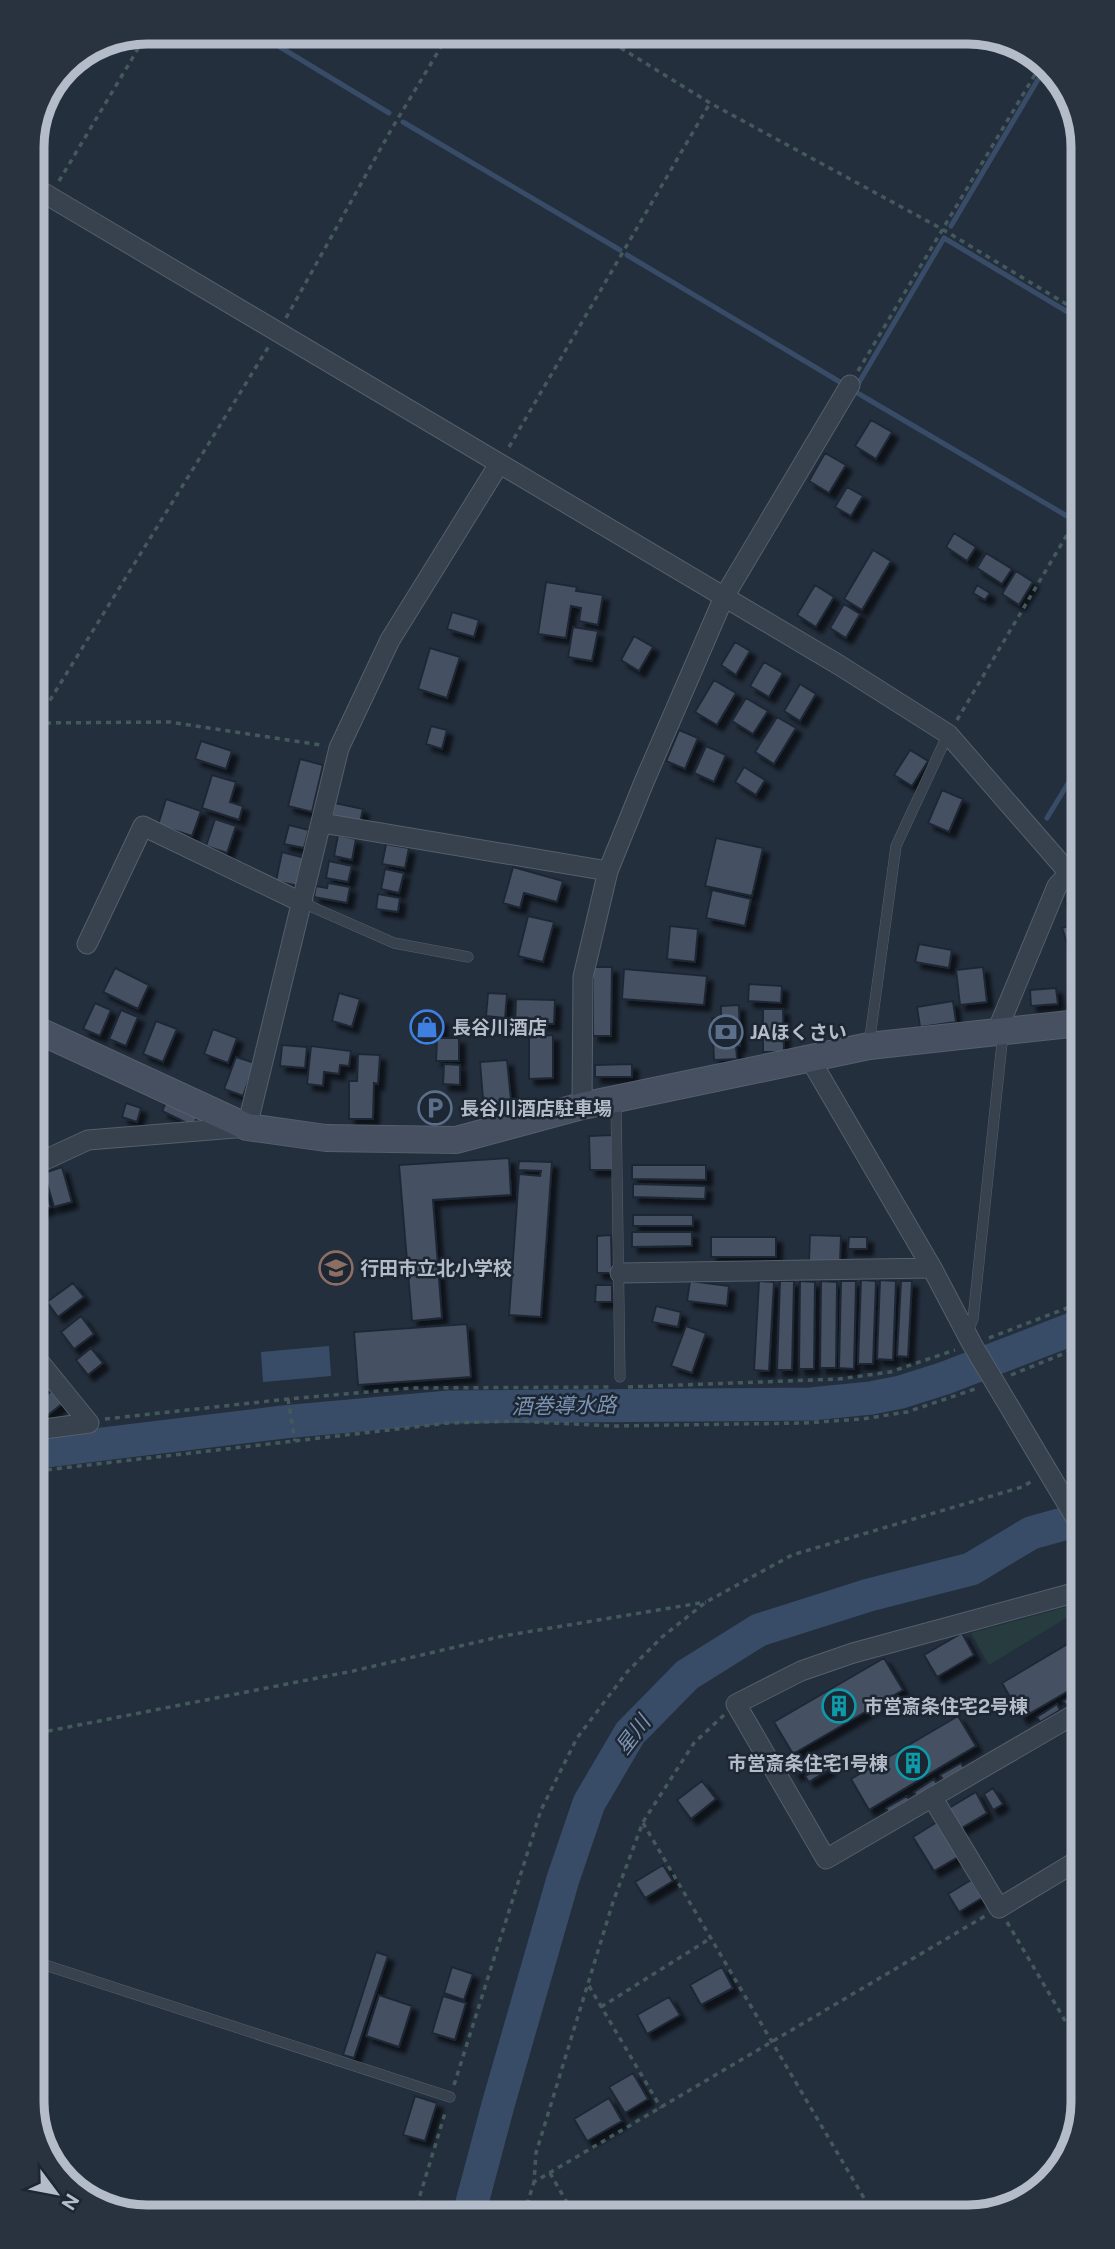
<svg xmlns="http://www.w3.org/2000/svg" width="1115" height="2249" viewBox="0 0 1115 2249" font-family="'Public Sans','Noto Sans JP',sans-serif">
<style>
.green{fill:#263c3f}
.water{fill:#394c67}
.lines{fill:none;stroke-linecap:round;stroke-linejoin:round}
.stream{stroke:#394c67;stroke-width:5}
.river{stroke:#394c67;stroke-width:33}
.building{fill:#455162;stroke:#1f2835;stroke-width:2;filter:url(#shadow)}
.lane-casing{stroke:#565f6c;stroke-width:11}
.street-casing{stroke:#565f6c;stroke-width:21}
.secondary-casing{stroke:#565f6c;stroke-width:28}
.path{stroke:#44595c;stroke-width:3.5;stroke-dasharray:5 5;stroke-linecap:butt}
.lane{stroke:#38414e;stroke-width:10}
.street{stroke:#38414e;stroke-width:19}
.secondary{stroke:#465061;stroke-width:26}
.labels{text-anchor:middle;stroke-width:5;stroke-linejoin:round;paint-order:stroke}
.poi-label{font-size:19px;font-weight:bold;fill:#b4bcc9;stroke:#1d2633;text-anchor:start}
.water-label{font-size:21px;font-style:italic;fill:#7c92b1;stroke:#1d2633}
.rim{fill:none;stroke:#b4bcc9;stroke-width:9}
</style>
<defs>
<filter id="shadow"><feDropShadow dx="6" dy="6" stdDeviation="2" flood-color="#0009"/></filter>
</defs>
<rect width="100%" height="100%" fill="#242f3e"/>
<path class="green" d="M1081,1603V1609L989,1665L971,1633Z"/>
<path class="water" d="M329,1346L331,1376L263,1382L261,1352Z"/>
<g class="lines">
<path class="stream" d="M255,32L389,113
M403,122L620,250
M951,226L1046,66
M627,255L845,385
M1067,516L854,391L944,238L1076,317
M1047,818L1078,767"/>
<path class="river" d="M37,1452L283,1422L449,1407L811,1404L871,1398L901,1392L945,1378L1080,1326
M469,2214L498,2105L563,1879L589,1803L630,1733L687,1675L759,1630L869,1595L971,1569L1031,1533L1081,1519"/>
</g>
<path class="building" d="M871,420L892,432L876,459L855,446Z
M825,453L846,465L829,493L809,481Z
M847,487L863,496L851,516L835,507Z
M954,533L976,547L967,561L946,547Z
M873,550L891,561L862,610L844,599Z
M986,553L1012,569L1002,584L977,568Z
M1016,571L1033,582L1019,605L1002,594Z
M546,582L577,587L576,591L603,595L598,625L579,621L581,608L571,606L566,638L538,634Z
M815,585L834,597L816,627L797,615Z
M977,585L990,593L985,600L973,593Z
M844,604L860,614L846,638L830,628Z
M452,612L479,620L474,637L447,629Z
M573,627L598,631L592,661L568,657Z
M634,636L653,647L639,671L621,660Z
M735,642L750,651L736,675L721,665Z
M430,648L460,657L447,698L418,689Z
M764,662L783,673L769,697L750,686Z
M714,680L736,693L717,725L695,712Z
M800,684L816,694L800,721L784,711Z
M746,698L768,711L753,734L732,721Z
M777,717L796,728L774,764L755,752Z
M431,726L447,730L442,749L426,744Z
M679,730L698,738L685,769L666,761Z
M201,741L232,751L226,769L195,759Z
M706,746L726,755L714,782L694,773Z
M910,750L928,761L912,786L894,775Z
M300,759L323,765L312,812L288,806Z
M744,767L765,780L756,795L735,782Z
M212,775L236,782L230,802L243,806L239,820L202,808Z
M942,790L963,799L949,832L928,823Z
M166,799L201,811L192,836L158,825Z
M335,803L363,809L360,823L332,817Z
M215,819L236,826L227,853L206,846Z
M289,825L309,830L304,848L284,844Z
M338,835L356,839L352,860L334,856Z
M716,838L763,848L752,896L705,886Z
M386,844L409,848L405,868L382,864Z
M282,852L305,858L298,886L276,881Z
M329,861L352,866L348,882L326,878Z
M513,867L563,881L557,902L524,893L520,908L503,903Z
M385,869L404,873L399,893L381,889Z
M328,883L350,887L347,903L314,897L316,886L327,888Z
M712,890L751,899L745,926L706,918Z
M378,894L400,898L398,912L376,909Z
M1078,896V910L1068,912L1065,899Z
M528,916L554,922L543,962L518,956Z
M1078,923L1079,949L1070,952L1062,928Z
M670,926L698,929L695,962L667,959Z
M919,944L952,950L949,968L915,962Z
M593,967H612L611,1036H593Z
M983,967L987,1002L960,1005L956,970Z
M115,968L149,985L138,1009L103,992Z
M624,969L707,976L704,1005L622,999Z
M749,984L782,986L781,1003L748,1001Z
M1056,988L1058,1004L1031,1006L1030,990Z
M339,993L360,999L352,1027L332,1021Z
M488,993L507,994L505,1018L486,1016Z
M516,999L555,1000L554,1024L515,1022Z
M953,1001L956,1022L920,1027L917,1007Z
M95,1003L111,1010L100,1036L83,1029Z
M739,1005L740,1046H736L737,1059L714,1060L712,1018H721V1006Z
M763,1009H783L784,1052H763Z
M121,1010L138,1017L126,1046L109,1039Z
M413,1018L442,1019V1035H412Z
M156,1021L177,1029L163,1062L143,1054Z
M213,1029L237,1038L228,1063L204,1054Z
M553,1035V1078L529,1079V1036Z
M437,1038H459V1061H436Z
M282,1045L307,1047L305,1068L280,1066Z
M311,1046L351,1051L349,1066L340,1065L339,1074L324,1072L323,1086L307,1084Z
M358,1054L380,1055L378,1084L374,1083L373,1119H349V1081H357Z
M236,1057L255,1063L243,1096L224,1089Z
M507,1060L512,1110L484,1112L480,1062Z
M444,1064L460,1065V1085L443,1084Z
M632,1064V1077H595V1065Z
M170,1094L201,1109L193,1126L162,1111Z
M126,1103L141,1108L137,1122L122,1117Z
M612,1135L613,1170H590L589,1136Z
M509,1158L511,1195L433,1200L442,1318L412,1321L399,1165Z
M519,1161L552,1162L541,1317L509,1315L519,1174L540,1176L541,1171L518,1170Z
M632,1165H706V1180L632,1179Z
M62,1167L72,1202L54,1207L44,1173Z
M633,1184L706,1186L705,1199L633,1197Z
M42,1185L51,1207L36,1213V1187Z
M633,1215H693V1226H633Z
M632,1232H692V1246L632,1247Z
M611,1235L612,1273H597V1236Z
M810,1235L841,1236L840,1262L809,1261Z
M711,1237H776V1257H711Z
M849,1237H867V1249H848Z
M861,1280L876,1281L873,1364H858Z
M880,1280L896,1281L893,1360L877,1359Z
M690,1281L729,1286L727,1306L687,1301Z
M759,1281L774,1282L769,1371L754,1370Z
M780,1281H794L792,1370H777Z
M800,1281L815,1282L814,1369H799Z
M821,1281L837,1282L836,1368H820Z
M841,1281H856L854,1369L839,1368Z
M901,1281H912L908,1357L897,1356Z
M73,1283L84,1297L58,1317L47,1302Z
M596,1285H612V1302H595Z
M656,1306L681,1312L678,1327L652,1322Z
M81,1316L94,1334L74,1349L61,1332Z
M467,1324L471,1377L358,1385L354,1332Z
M686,1326L706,1333L692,1373L671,1366Z
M91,1348L103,1363L88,1375L76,1360Z
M53,1390L63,1403L37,1424V1402Z
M962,1633L974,1655L937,1677L924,1655Z
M1081,1636L1082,1683L1022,1718L1002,1683Z
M884,1658L903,1690L793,1754L774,1722Z
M1082,1690V1697L1067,1706L1063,1701Z
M1057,1704L1060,1710L1040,1722L1037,1717Z
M958,1716L976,1746L869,1810L851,1779Z
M820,1752L823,1758L796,1775L792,1769Z
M961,1763L964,1768L943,1780L940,1775Z
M827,1764L830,1769L809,1782L805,1776Z
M934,1779L937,1784L917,1797L914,1792Z
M702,1781L716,1799L691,1819L677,1800Z
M993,1788L1003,1804L993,1810L984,1794Z
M976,1792L987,1813L960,1829L949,1808Z
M907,1796L910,1801L889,1814L886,1808Z
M937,1822L958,1857L934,1871L913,1837Z
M663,1865L673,1881L645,1898L635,1882Z
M971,1880L982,1898L959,1912L948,1894Z
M376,1952L388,1956L354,2058L343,2055Z
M452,1967L473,1974L464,2000L444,1993Z
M722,1967L733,1988L701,2005L690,1985Z
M379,1995L412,2006L399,2047L366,2036Z
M443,1996L466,2003L455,2040L432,2033Z
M669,1997L680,2015L647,2034L637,2015Z
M633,2073L648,2099L625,2113L609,2087Z
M415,2096L437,2103L425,2141L403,2135Z
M609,2098L622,2121L587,2141L574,2119Z"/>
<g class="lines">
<defs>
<path id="lane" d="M303,903L394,943L468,957
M869,1045L896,846L948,734
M616,1101L620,1377
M967,1333L973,1319L1002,1043L998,1033
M39,1963L450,2097"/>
<path id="street" d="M32,186L839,665L948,734L1069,873
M322,823L608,871
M87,944L143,826L303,903
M997,1031L1057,886L1069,873L1078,869
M810,1059L932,1268L972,1344L1081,1527
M582,1106L583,977L608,871L644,782L724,597L850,385
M36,1164L88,1140L247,1127L339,748L390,640L499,464
M620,1273L932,1268
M37,1359L89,1423L37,1430
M1081,1591L853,1653L801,1671L736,1704L826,1859L1082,1710
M932,1797L999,1908L1082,1858"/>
<path id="secondary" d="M35,1029L247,1127L326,1138L456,1140L582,1106L869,1046L1079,1023"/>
</defs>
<use href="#lane" class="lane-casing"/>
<use href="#street" class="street-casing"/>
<use href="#secondary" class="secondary-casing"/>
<path class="path" d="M595,32L710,103L942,229L1076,310
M59,181L148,32
M32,224L40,211
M286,318L391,130L450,32
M858,371L1043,61
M509,447L710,103
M957,720L1077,518
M36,723L170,722L321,745
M34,726L269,346
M989,1338L1080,1303
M1011,1375L1080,1347
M628,1387L839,1379L890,1372L955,1350
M288,1399L295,1441
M105,1419L288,1399L413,1388L610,1387
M1067,1468L1081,1465
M37,1471L449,1423L517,1421L613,1426L804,1423L862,1419L907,1412L978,1388
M724,1715L694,1743L643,1822L613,1902L536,2153L534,2182L985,1916
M38,1733L353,1671L503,1636L706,1602
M643,1823L871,2210
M1007,1922L1083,2051
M589,1986L661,2108
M601,2007L711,1938
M454,2085L541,1810L577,1738L627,1672L662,1637L706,1602L792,1555L1022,1487L1034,1480
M550,2173L573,2213
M524,2214L534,2182
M414,2215L446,2110"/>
<use href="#lane" class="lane"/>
<use href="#street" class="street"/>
<use href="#secondary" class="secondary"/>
</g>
<defs>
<symbol id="shop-ring" viewBox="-11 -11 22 22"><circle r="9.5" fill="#1d2633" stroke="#3f7fe0" stroke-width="1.5"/><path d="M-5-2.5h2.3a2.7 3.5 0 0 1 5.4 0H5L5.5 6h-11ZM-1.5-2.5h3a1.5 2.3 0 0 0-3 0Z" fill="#3f7fe0"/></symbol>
<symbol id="bank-ring" viewBox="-11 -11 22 22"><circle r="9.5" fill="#1d2633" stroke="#5c6f8a" stroke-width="1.5"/><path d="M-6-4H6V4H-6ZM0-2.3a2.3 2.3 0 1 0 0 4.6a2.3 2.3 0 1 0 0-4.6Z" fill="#5c6f8a"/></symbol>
<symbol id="parking-ring" viewBox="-11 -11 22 22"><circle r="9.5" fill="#1d2633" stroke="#5c6f8a" stroke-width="1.5"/><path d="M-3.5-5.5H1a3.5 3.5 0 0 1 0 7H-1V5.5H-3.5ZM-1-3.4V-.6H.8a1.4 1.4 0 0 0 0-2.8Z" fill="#5c6f8a"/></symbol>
<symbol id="school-ring" viewBox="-11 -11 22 22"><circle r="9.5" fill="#1d2633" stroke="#8d6e63" stroke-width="1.5"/><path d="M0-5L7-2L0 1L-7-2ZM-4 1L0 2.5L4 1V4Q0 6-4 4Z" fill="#8d6e63"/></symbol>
<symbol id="building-ring" viewBox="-11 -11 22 22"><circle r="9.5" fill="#1d2633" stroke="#0f9aa8" stroke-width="1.5"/><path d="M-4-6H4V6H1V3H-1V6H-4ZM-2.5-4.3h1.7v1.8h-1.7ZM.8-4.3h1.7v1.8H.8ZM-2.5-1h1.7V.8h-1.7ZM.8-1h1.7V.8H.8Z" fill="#0f9aa8"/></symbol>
</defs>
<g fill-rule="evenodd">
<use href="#shop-ring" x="408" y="1008" width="38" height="38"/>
<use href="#bank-ring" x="707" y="1013" width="38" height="38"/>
<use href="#parking-ring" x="416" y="1089" width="38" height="38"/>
<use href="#school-ring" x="317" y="1249" width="38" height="38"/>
<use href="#building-ring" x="820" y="1687" width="38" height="38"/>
<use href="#building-ring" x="894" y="1744" width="38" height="38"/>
</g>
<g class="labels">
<g class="poi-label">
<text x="452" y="1034">長谷川酒店</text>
<text x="750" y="1039">JAほくさい</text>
<text x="460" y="1115">長谷川酒店駐車場</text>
<text x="360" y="1275">行田市立北小学校</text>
<text x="864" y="1713">市営斎条住宅2号棟</text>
<text x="888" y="1770" text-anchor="end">市営斎条住宅1号棟</text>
</g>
<g class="water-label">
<text transform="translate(564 1406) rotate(-1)" y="7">酒巻導水路</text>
<text transform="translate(633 1735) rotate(-53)" y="7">星川</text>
</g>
</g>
<path d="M0 0H1115V2249H0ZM147 44H968A103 103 0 0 1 1071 147V2102A103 103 0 0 1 968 2205H147A103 103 0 0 1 44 2102V147A103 103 0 0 1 147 44Z" fill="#29323f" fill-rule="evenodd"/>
<path class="rim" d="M147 44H968A103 103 0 0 1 1071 147V2102A103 103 0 0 1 968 2205H147A103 103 0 0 1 44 2102V147A103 103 0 0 1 147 44Z"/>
<g transform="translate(56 2193) rotate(122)" stroke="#1d2633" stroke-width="5" paint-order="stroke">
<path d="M0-5L12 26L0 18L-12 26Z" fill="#b4bcc9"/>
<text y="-10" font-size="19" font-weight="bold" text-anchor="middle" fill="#b4bcc9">N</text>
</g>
</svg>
